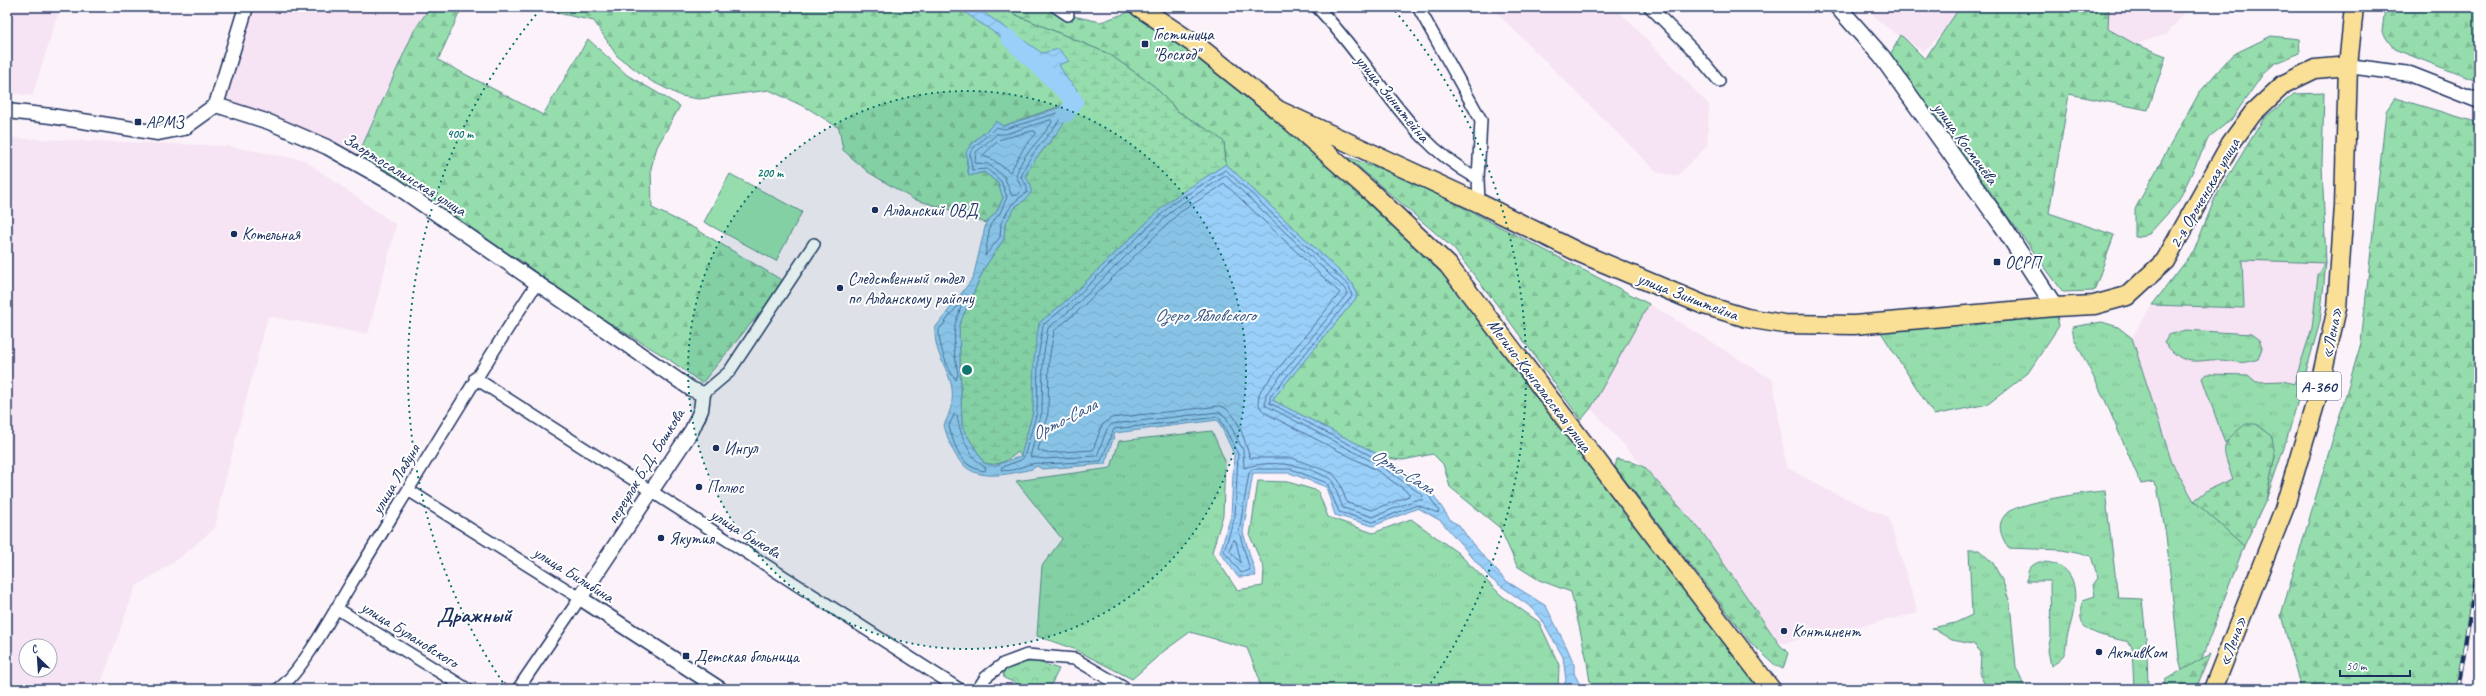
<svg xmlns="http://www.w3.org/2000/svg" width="2486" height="696" viewBox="0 0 2486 696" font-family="Caveat,sans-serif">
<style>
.built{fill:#f6e3f3;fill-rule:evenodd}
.grass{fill:url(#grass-tufts);stroke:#588686}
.forest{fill:url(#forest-firs);stroke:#588686}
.wetland{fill:url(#wetland-marsh);stroke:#588686}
.park{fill:url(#park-crowns);stroke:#588686}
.garden{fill:#95ddad;stroke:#588686}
.water{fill:url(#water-waves);stroke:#678fba}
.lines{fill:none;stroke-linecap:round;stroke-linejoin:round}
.shore{stroke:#4d6f9c;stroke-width:1}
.river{stroke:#99cff8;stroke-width:17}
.minor-casing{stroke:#1b2f5e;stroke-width:14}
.tertiary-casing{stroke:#1b2f5e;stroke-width:17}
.secondary-casing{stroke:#1b2f5e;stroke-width:19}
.primary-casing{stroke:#1b2f5e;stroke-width:21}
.trunk-casing{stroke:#1b2f5e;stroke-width:21}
.minor{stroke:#fff;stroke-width:11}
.tertiary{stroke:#fff;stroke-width:14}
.secondary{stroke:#fff;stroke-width:16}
.primary{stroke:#fadf96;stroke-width:18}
.trunk{stroke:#fadf96;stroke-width:18}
.rail-casing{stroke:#1b2f5e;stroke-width:4.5}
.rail{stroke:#fff;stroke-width:3;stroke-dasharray:9;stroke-linecap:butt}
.ring{fill:none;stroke:#0f766e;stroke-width:2;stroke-dasharray:2 4}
.poi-dot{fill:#1b2f5e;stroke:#fff;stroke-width:1.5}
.labels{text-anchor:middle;stroke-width:4;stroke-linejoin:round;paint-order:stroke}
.shield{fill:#fff;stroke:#5f6d8e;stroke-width:1}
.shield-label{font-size:16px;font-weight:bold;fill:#1b2f5e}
.poi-label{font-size:17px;fill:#1b2f5e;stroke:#fff;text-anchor:start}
.street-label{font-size:17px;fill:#1b2f5e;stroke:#fff}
.water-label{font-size:18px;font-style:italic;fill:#3a5784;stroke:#fff}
.district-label{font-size:21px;font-weight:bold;fill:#1b2f5e;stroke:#fff}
.centre{fill:#0f766e;stroke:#fff;stroke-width:2}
.ring-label{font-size:12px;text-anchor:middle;font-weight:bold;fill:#0f766e;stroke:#fff;stroke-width:4;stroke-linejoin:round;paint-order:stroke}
</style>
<defs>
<pattern id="grass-tufts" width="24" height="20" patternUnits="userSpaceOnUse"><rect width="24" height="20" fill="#95ddad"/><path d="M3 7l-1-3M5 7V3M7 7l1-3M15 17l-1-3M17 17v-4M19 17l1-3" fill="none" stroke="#80be97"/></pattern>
<pattern id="forest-firs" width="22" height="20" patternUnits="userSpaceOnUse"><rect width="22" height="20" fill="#95ddad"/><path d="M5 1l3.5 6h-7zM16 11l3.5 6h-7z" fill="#80be97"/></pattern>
<pattern id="wetland-marsh" width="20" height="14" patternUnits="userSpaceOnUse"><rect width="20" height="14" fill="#95ddad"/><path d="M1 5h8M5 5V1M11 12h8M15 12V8" fill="none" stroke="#80be97"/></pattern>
<pattern id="park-crowns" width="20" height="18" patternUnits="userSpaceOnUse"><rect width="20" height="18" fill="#95ddad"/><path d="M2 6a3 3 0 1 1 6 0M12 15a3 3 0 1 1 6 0" fill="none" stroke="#80be97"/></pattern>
<pattern id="water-waves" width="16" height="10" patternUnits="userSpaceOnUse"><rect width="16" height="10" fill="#99cff8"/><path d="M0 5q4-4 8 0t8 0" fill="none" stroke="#83b2d7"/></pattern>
</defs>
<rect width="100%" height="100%" fill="#fbf2fa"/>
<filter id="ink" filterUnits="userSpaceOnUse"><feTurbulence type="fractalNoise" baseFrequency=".025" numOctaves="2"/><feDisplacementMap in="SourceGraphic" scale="8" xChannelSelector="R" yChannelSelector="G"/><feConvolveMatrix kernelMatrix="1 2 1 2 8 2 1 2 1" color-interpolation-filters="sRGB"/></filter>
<g filter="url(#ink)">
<path class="built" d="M7,7H60L32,96L7,92Z
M246,7H430L414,31L355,162L216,105Z
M1491,7H1615L1709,105L1707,146L1677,176L1657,172Z
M1867,7H1968L1923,52L1881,23Z
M2109,7H2189L2167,34L2135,44L2108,29Z
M7,138L227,146L304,160L396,225L368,334L268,316L221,495L215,528L178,559L135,587L99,689H7ZM26,646H50V670H26Z
M2242,260L2326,263L2320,322L2305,381L2266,500L2244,546L2194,501L2172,463L2132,338L2152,305L2244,308Z
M1649,304L1773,380L1786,467L1827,490L1888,517L1918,613L1779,644L1702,532L1591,408Z"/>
<path class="grass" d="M2326,263L2320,322L2286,442L2266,500L2275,455L2236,432L2225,443L2202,378L2206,374L2248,375L2256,382L2283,381L2294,384L2312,328L2318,275Z
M2055,307L2059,326L2028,373L1988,404L1934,415L1875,323Z
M2102,322L2118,327L2132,338L2172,463L2194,501L2244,546L2194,679L2186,686L2179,658L2166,535L2157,486L2153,482L2141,484L2105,400L2074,338L2072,327Z
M2185,330L2251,334L2259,340L2262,348L2258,359C2240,366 2235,360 2218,360C2208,359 2197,363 2187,360C2177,358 2171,350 2164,343L2169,335Z
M1212,431L1225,461L1223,515L1212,552L1237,590L1263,586L1264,569L1250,536L1258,481L1288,482L1318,491L1328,517L1373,533L1411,519L1458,553L1502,596L1539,622L1559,665L1558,689H1260L1258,675L1247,648L1190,632L1164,651L1132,679L1074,649L1037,636L1042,566L1062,539L1016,481L1111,468L1119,441Z
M2105,491L2118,598L2142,599L2147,649L2148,689H2134L2132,647L2129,642C2115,638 2083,635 2081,619C2080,614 2082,606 2083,600L2095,596L2093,585L2098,578L2091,556L2062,550L2008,548C2004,541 1998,530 2001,522C2002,519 2005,514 2008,512C2023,502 2085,492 2105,491Z
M1969,550H1979L1993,563L2003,582L2010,603L2016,667L2026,689H1986L1980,673L1981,652L1973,644L1952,640L1932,628L1955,623L1972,615Z
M2039,562C2082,561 2078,600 2069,630C2063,647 2071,655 2051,666L2048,650L2051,636L2050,581H2027C2027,571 2029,566 2039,562Z"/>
<path class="forest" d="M430,7H462L438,60L543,115L588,39L627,75L680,106L657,147L651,168L652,208L694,228L785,282L702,383L667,358L568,298L520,260L468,235L355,162L414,31Z
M548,7H958L1016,42L1075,101L1003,126L996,122C974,145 961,140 969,176L984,172L998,183L1003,198L997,211L986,223L967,215L913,199L868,172L843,150L839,128L809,109L769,90L699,99L681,96L651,81L617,56L594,21L553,12Z
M997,7H1056L1068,15L1101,22L1140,8L1160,21L1448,265L1771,689H1591L1586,656L1571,592L1539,580L1517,566L1500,528L1450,487L1443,464L1433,454L1403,460L1385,458L1272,400L1357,297L1353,284L1226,164L1224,142L1177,111L1154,86L1109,54Z
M1960,7H2109L2108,29L2135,44L2166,56L2148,110L2069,94L2049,213L2114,235L2094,291L2063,292L1890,55L1901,35L1925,59Z
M2385,7H2479V82L2394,49L2382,32Z
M2271,36L2299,39L2300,53L2274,64L2263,74L2231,120L2209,137L2178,202L2149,234L2135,237V209L2199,93L2232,55Z
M2324,93L2322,164L2326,263L2242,260L2244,308L2152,305L2194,251L2215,198L2264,118L2294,94Z
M2395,98L2479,123V394L2473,437L2479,439V555L2458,689H2301L2281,615L2361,343L2386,111Z
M1347,157L1404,177L1649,304L1591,408L1581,420L1505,315L1453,248Z
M2246,424H2256L2272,437L2275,455L2266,500L2244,546L2194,501L2209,489L2233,479C2222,448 2218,445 2246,424Z
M1617,459L1630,461L1644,467L1702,532L1779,644L1788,653L1783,669L1775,665L1750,642L1615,467Z
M2210,654L2196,689H2163L2165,680Z"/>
<path class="wetland" d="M958,7H997L1109,54L1154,86L1177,111L1215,134L1224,142L1226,164L1169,201L1067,300L1039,323L1033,412L1021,456L1018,452C1007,461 998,467 984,463L962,427L959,325L985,267L1004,239L1005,224L1016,206L1025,200C1024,160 1033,165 1055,136C1062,125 1068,112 1075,101L1016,42Z"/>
<path class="park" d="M1035,661L1059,669L1049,689H1029L1004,678L1003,672L1011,665Z"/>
<path class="garden" d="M730,174L802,212L776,261L704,222Z"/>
<path class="water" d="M957,7H973L980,10L1042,53L1059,49L1069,61L1059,65L1068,80L1077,89C1075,124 1038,147 1025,177L1031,184V193L1025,200L1016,206L1005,224L1004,239L985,267L959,325L962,427L984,463L994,466L1021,456L1033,412L1034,359L1039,323L1067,300L1169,201L1226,164L1353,284L1357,297L1272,400L1385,458L1428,487L1451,521L1459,525L1471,542L1505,580L1546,606L1567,648L1574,664V673L1582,689H1563L1566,680L1563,657L1541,618L1528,605L1491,579L1441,521L1418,508L1373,526L1335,515L1326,487L1290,473H1253L1243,532L1256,576L1238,577L1220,552L1231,516L1234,454L1218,420L1115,433L1105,464L1042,469L1037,466L1032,469C982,481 958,480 944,425C968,378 933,368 935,328L973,278L986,223L997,211L1003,198L998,183L984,172L969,176L966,152C973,140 986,133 996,121L1003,126L1068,105L1071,90L1058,74L1036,56L1021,51Z"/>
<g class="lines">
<path class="shore" d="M1062,112L1063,114C1051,136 1028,153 1021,177L1027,186V192L1012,204L1001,223L1000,237L985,256L990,225L1000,213L1007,197L1001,181L987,169L972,170L970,153C976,143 988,136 996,127L1004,129Z
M1051,120L1052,122C1041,141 1021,154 1016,176L1022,188L1019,194L1012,196L1004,176L988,164L975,163L976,152L997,134H1005Z
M1032,131H1035L1036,134L1025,146L1010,172L992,159L982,156L999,140Z
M1226,170L1349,286L1352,296L1270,397V403L1383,462L1425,490L1439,511L1438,513L1417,505L1373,522L1339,512L1327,483L1291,469H1252L1249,473L1239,532L1250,570L1241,573L1224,551L1235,516L1238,454L1219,417L1114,429L1101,461L1044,464C1031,459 1015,474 1001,470L1002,467L1021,460L1024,457L1037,412L1038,359L1043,325L1070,303L1172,204Z
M1226,176L1345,289L1347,294L1266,394L1265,405L1381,466L1421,494L1423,500H1415L1373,517L1343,508L1332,480C1306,464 1271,459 1244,468L1243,450L1226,417L1219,412L1112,424L1107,429L1097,456L1045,459L1030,457L1042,412L1043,359L1048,328L1074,307L1175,208Z
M1225,184L1340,293L1261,390C1256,400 1258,408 1267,414L1378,471L1409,493V496L1372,510L1347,503L1339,481L1332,473L1292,458H1250C1245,443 1238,410 1220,406L1111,418L1102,425L1093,450L1046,453L1038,450L1048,413L1049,360L1054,331L1078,311L1179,213Z
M964,298L955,325L954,350L958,374L956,380C947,369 938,344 939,330Z
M955,414L957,415C959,432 970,460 986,468L985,471C962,469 954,446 949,426Z
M1233,540L1236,541L1241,563L1230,551Z"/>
<path class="river" d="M1009,38L1075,101L1066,114"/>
<defs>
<path id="minor" d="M1056,7L1068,15
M1317,7C1356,47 1384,96 1422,136C1438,153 1457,167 1478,179
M1418,7L1481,120L1478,179L1479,203
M1650,7L1694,51L1719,81
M475,378L959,689
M703,394L729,372L814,244
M408,490L580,598L518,689
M336,608L467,689
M278,689C301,674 336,608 352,582C413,482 473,381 537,283
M978,689L986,677L1003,664L1027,655L1075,659L1126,689"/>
<path id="tertiary" d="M2348,66L2410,74L2479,101
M216,105L246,7
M7,111L51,116L158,133L184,128L216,105L269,122L327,147L393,184L691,389L703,394L701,410L692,430L580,598L720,689"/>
<path id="secondary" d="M1838,7L1882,57L2002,225L2055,307"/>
<path id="primary" d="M1139,7L1199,47L1278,110L1373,194L1448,265L1771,689
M1278,110L1479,203L1580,253L1704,305L1747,318L1784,324L1854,325L2055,307L2094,305L2127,296L2165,261L2231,143L2253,113L2284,84L2315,69L2348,66"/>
<path id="trunk" d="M2213,689L2284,509L2316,401L2337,308L2344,206L2348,66L2354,7"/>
</defs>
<use href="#minor" class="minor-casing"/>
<use href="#tertiary" class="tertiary-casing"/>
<use href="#secondary" class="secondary-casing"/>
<use href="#primary" class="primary-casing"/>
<use href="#trunk" class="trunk-casing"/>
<use href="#minor" class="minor"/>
<use href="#tertiary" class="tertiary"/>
<use href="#secondary" class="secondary"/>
<use href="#primary" class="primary"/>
<use href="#trunk" class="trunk"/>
<defs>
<path id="rail" d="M2458,689L2479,560"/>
</defs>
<use href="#rail" class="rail-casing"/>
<use href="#rail" class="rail"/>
</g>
</g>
<circle cx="967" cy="370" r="279" fill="#0f766e" fill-opacity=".12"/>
<g class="ring">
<circle cx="967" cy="370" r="279"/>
<path d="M506 687A559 559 0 0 1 539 11M1395 11A559 559 0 0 1 1428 687"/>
</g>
<g class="poi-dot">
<rect x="1141" y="40" width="8" height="8" rx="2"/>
<rect x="134" y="118" width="8" height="8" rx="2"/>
<circle cx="875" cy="210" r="4"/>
<circle cx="234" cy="234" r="4"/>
<rect x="1993" y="258" width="8" height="8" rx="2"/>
<circle cx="840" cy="288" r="4"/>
<circle cx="716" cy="448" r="4"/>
<circle cx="699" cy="487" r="4"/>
<circle cx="661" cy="538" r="4"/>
<circle cx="1784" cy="631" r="4"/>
<circle cx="2099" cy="652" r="4"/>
<rect x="682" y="652" width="8" height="8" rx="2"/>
</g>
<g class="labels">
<rect class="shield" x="2297" y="372" width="44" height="28" rx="3"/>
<g class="shield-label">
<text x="2319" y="392">А-360</text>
</g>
<g class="poi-label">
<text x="1153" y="40">Гостиница<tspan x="1153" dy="20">"Восход"</tspan></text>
<text x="146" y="128">АРМЗ</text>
<text x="883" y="216">Алданский ОВД</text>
<text x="242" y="240">Котельная</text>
<text x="2005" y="268">ОСРП</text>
<text x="848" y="284">Следственный отдел<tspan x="848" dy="20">по Алданскому району</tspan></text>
<text x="724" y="454">Ингул</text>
<text x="707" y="493">Полюс</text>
<text x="669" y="544">Якутия</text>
<text x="1792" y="637">Континент</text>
<text x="2107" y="658">АктивКом</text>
<text x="694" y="662">Детская больница</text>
</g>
<g class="street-label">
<text transform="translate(1393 98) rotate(51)" y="6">улица Зинштейна</text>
<text transform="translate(1966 143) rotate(54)" y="6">улица Космачёва</text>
<text transform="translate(405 174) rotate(32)" y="6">Заортосалинская улица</text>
<text transform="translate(2204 193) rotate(-60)" y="6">2-я Ороченская улица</text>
<text transform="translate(1688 296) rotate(21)" y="6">улица Зинштейна</text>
<text transform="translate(2331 333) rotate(-78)" y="6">«Лена»</text>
<text transform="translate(1540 385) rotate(53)" y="6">Мегино-Кангаласская улица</text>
<text transform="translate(645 466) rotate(-58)" y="6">переулок Б.Д. Бошкова</text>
<text transform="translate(395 479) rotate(-59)" y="6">улица Лабуня</text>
<text transform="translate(746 533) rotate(32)" y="6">улица Быкова</text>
<text transform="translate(574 574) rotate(32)" y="6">улица Билибина</text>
<text transform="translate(410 634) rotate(32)" y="6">улица Булановского</text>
<text transform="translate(2232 641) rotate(-69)" y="6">«Лена»</text>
</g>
<g class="water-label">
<text x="1205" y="321">Озеро Ябловского</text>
<text transform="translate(1064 419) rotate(-27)" y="6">Орто-Сала</text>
<text transform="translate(1403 471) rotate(32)" y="6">Орто-Сала</text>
</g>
<g class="district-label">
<text x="474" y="622">Дражный</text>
</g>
</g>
<circle cx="967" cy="370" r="6" class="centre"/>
<g class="ring-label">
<text x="460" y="138">400 m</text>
<text x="770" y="177">200 m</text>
</g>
<rect width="2486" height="696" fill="none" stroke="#fff" stroke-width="24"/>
<rect x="12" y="12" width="2462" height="672" fill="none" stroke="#1b2f5e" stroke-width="1.5" filter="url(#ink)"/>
<g transform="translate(38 658) rotate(335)"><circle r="19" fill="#ffffff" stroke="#a4acbf"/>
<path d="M0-3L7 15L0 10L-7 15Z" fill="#1b2f5e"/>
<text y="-6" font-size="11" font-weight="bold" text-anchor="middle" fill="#1b2f5e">С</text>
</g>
<path d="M2340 670v6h70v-6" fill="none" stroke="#1b2f5e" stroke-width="2"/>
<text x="2346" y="670" font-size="12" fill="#1b2f5e" stroke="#ffffff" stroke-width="3" paint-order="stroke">50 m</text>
</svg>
